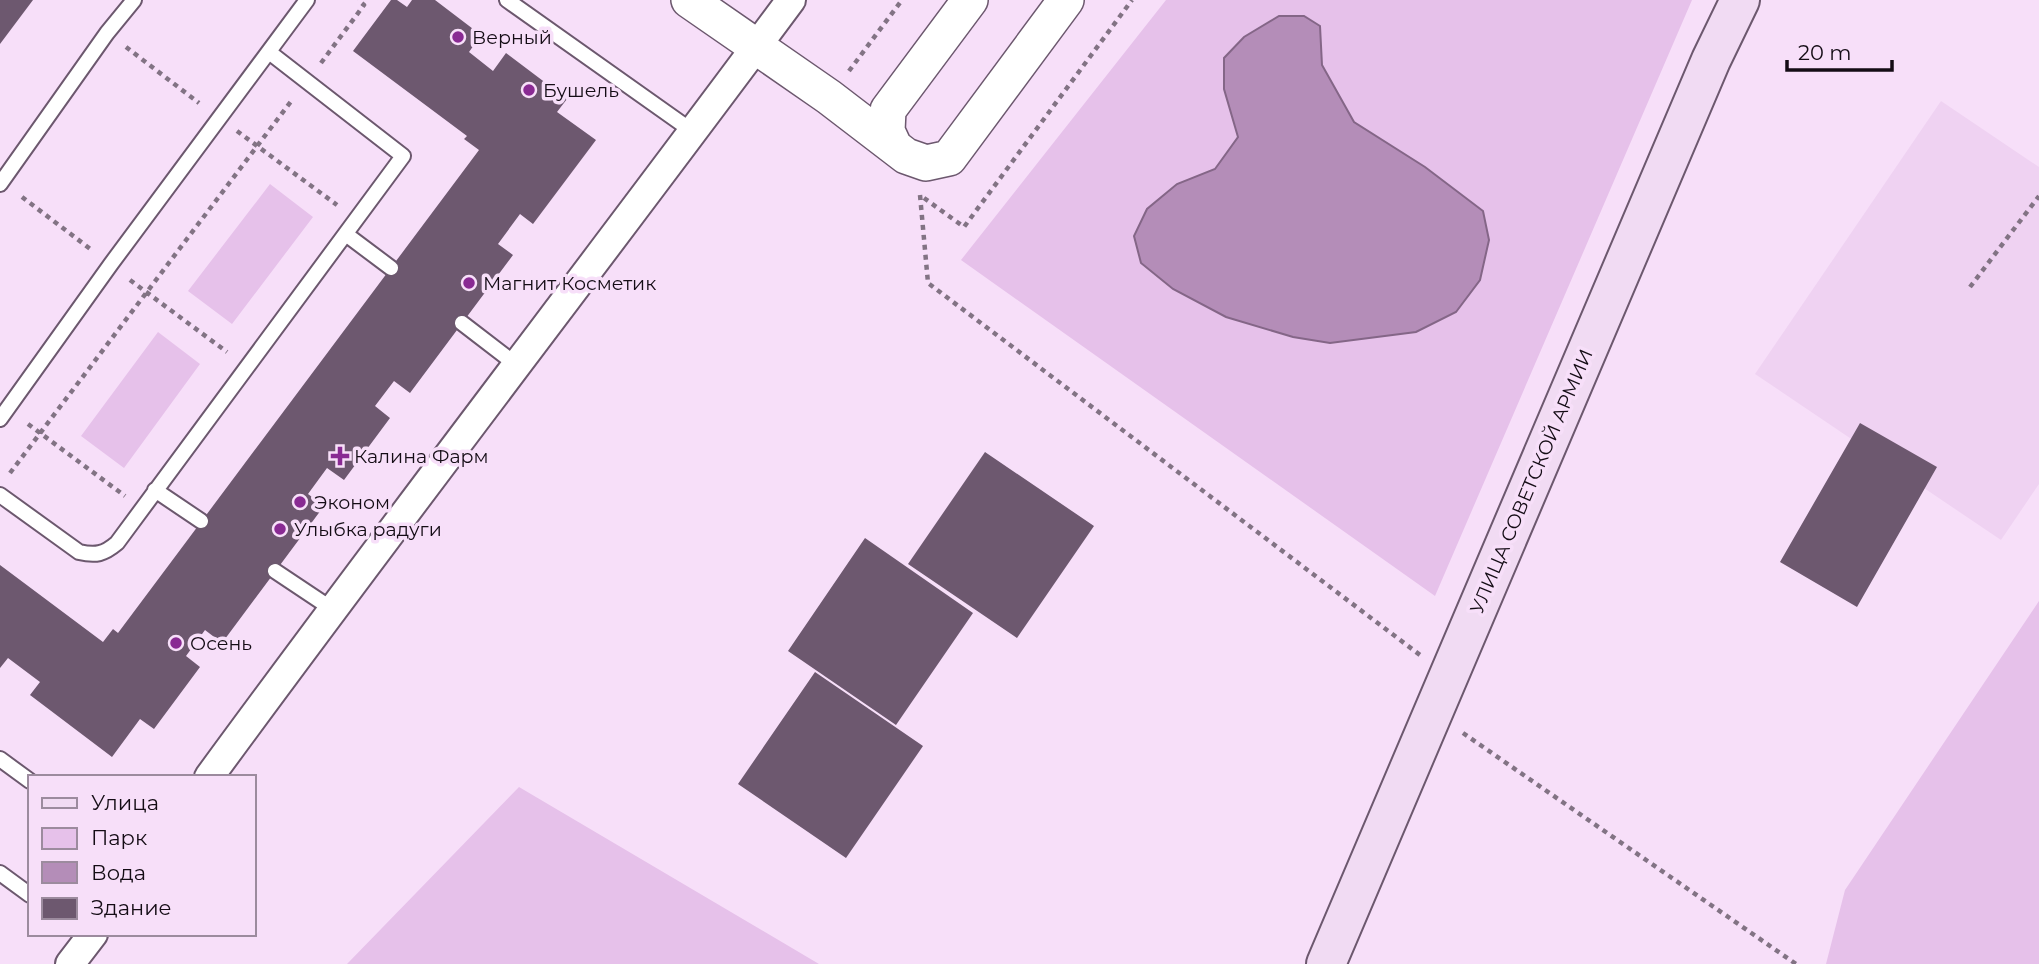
<svg xmlns="http://www.w3.org/2000/svg" width="2039" height="964" viewBox="0 0 2039 964" font-family="Montserrat,sans-serif">
<style>
.built{fill:#efd2f2}
.green{fill:#e6c1ea}
.water{fill:#b48db8;stroke:#846687;stroke-width:2}
.building{fill:#6d586f}
.lines{fill:none;stroke-linecap:round;stroke-linejoin:round}
.service-casing{stroke:#6c586e;stroke-width:18}
.minor-casing{stroke:#6c586e;stroke-width:32}
.tertiary-casing{stroke:#6c586e;stroke-width:38}
.secondary-casing{stroke:#6c586e;stroke-width:42}
.path{stroke:#827384;stroke-width:4.5;stroke-dasharray:5 5;stroke-linecap:butt}
.service{stroke:#fff;stroke-width:14}
.minor{stroke:#fff;stroke-width:28}
.tertiary{stroke:#fff;stroke-width:35}
.secondary{stroke:#f1dbf3;stroke-width:38}
.poi-dot{fill:#892a93;stroke:#f7dff9;stroke-width:2.5}
.labels{text-anchor:middle;stroke-width:7;stroke-linejoin:round;paint-order:stroke}
.poi-label{font-size:19px;fill:#140c15;stroke:#f7dff9;text-anchor:start}
.street-label{font-size:19px;fill:#140c15;stroke:#f7dff9}
</style>
<rect width="100%" height="100%" fill="#f7dff9"/>
<path class="built" d="M1941,101L2039,167V484L2001,540L1755,374Z"/>
<path class="green" d="M1166,0H1692L1435,596L961,260Z
M270,184L313,217L232,324L188,291Z
M158,332L200,364L124,468L81,436Z
M2039,601V964H1826L1845,890Z
M519,787L819,964H347Z"/>
<path class="water" d="M1279,16H1304L1320,26L1322,65L1354,122L1425,167L1483,211L1489,240L1480,280L1456,312L1416,332L1330,343L1293,337L1226,317L1173,289L1141,263L1134,236L1147,209L1177,184L1215,169L1238,137L1224,89V58L1244,37Z"/>
<path class="building" d="M0,0H33L0,44Z
M391,0H397L407,7L412,0H435L481,35L469,52L493,71L506,53L567,99L557,112L596,140L533,224L520,214L498,244L513,255L410,393L394,381L375,406L390,418L344,480L327,468L308,494L324,506L222,643L205,630L186,656L200,667L154,729L140,719L112,757L30,695L40,682L8,658L0,668V565L103,642L113,629L118,633L479,150L464,139L467,136L353,51Z
M1860,423L1937,467L1857,607L1780,562Z
M985,452L1094,526L1017,638L908,564Z
M865,538L973,613L896,725L788,651Z
M815,672L923,746L846,858L738,784Z"/>
<g class="lines">
<defs>
<path id="service" d="M507,0L692,131
M0,184L107,33L134,0
M347,235L391,268
M462,323L518,366
M0,419L111,264L307,0
M155,490L201,521
M0,495L79,552C96,556 104,554 117,543L403,156L269,52
M275,571L332,609
M0,759L30,781
M0,873L30,895"/>
<path id="minor" d="M209,777C400,516 598,260 791,0
M70,964L93,934"/>
<path id="tertiary" d="M689,0L829,97L906,156L926,163L949,158L1066,0
M893,144L887,131L888,110L970,0"/>
<path id="secondary" d="M1326,964L1711,60L1740,0"/>
</defs>
<use href="#service" class="service-casing"/>
<use href="#minor" class="minor-casing"/>
<use href="#tertiary" class="tertiary-casing"/>
<use href="#secondary" class="secondary-casing"/>
<path class="path" d="M126,47L199,103
M321,63L364,5L358,0
M849,71L902,0
M237,131L337,205
M920,195L928,283L1420,655
M22,197L93,251
M924,198L964,227L1132,0
M130,280L227,352
M1970,287L2039,196
M28,424L125,496
M10,473L292,100
M1463,733L1796,964"/>
<use href="#service" class="service"/>
<use href="#minor" class="minor"/>
<use href="#tertiary" class="tertiary"/>
<use href="#secondary" class="secondary"/>
</g>
<g class="poi-dot">
<circle cx="458" cy="37" r="7"/>
<circle cx="529" cy="90" r="7"/>
<circle cx="469" cy="283" r="7"/>
<path d="M336.5 445.5h7v7h7v7h-7v7h-7v-7h-7v-7h7z"/>
<circle cx="300" cy="502" r="7"/>
<circle cx="280" cy="529" r="7"/>
<circle cx="176" cy="643" r="7"/>
</g>
<g class="labels">
<g class="poi-label">
<text x="472" y="44">Верный</text>
<text x="543" y="97">Бушель</text>
<text x="483" y="290">Магнит Косметик</text>
<text x="354" y="463">Калина Фарм</text>
<text x="314" y="509">Эконом</text>
<text x="294" y="536">Улыбка радуги</text>
<text x="190" y="650">Осень</text>
</g>
<g class="street-label">
<text transform="translate(1531 481) rotate(-67)" y="7">УЛИЦА СОВЕТСКОЙ АРМИИ</text>
</g>
</g>
<rect x="28" y="775" width="228" height="161" fill="#f7dff9" stroke="#9c8b9e" stroke-width="2"/>
<rect x="42" y="798" width="35" height="10" fill="#f1dbf3" stroke="#9c8b9e" stroke-width="2"/>
<text x="91" y="810" font-size="21" fill="#140c15">Улица</text>
<rect x="42" y="828" width="35" height="21" fill="#e6c1ea" stroke="#9c8b9e" stroke-width="2"/>
<text x="91" y="845" font-size="21" fill="#140c15">Парк</text>
<rect x="42" y="862" width="35" height="21" fill="#b48db8" stroke="#9c8b9e" stroke-width="2"/>
<text x="91" y="880" font-size="21" fill="#140c15">Вода</text>
<rect x="42" y="898" width="35" height="21" fill="#6d586f" stroke="#9c8b9e" stroke-width="2"/>
<text x="91" y="915" font-size="21" fill="#140c15">Здание</text>
<path d="M1787 60v10h105v-10" fill="none" stroke="#140c15" stroke-width="3.5"/>
<text x="1798" y="60" font-size="21" fill="#140c15" stroke="#f7dff9" stroke-width="5" paint-order="stroke">20 m</text>
</svg>
